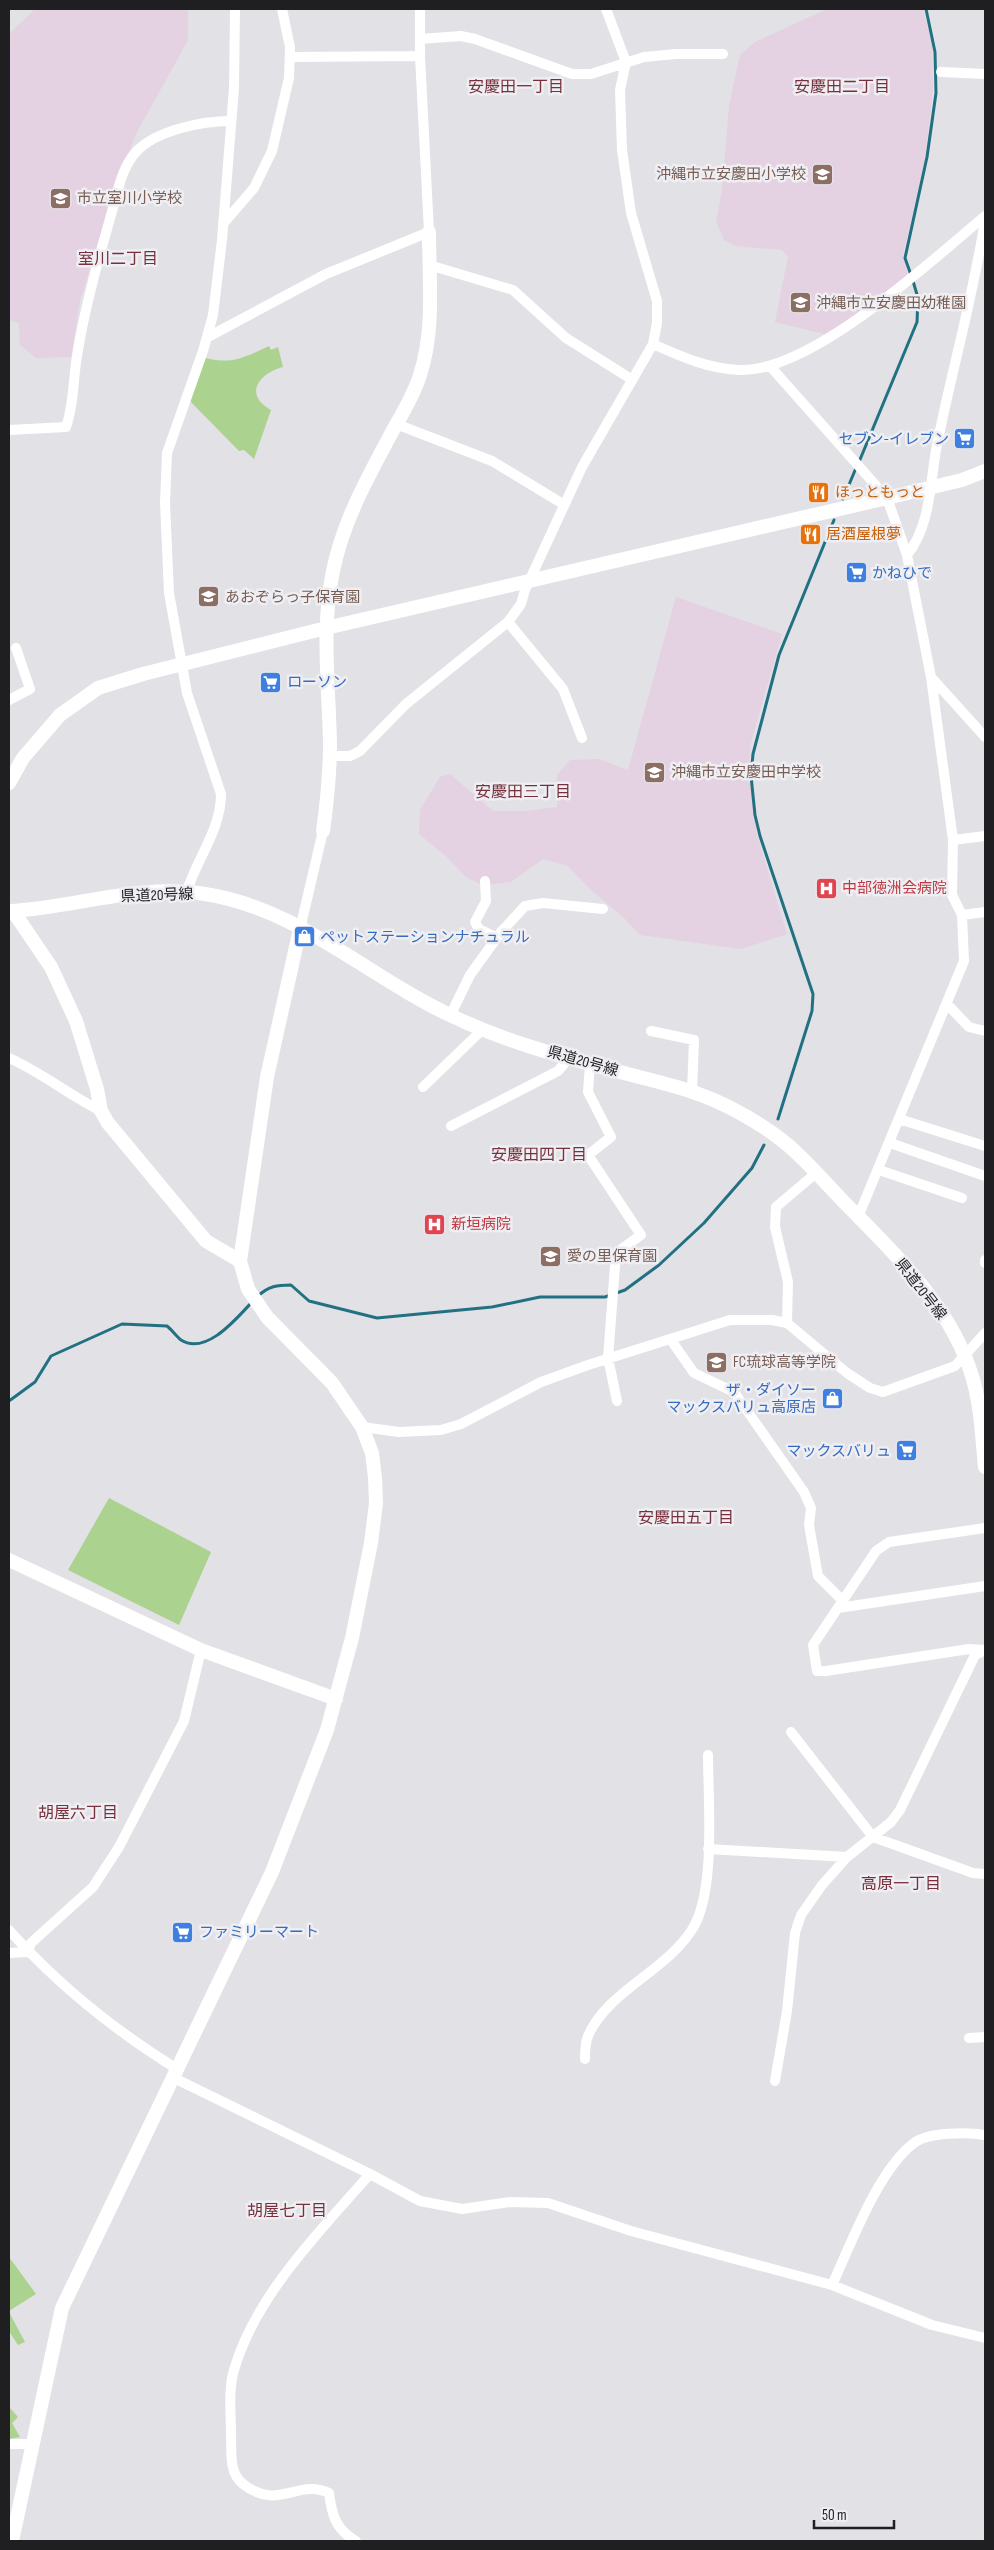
<svg xmlns="http://www.w3.org/2000/svg" width="994" height="2550" viewBox="0 0 994 2550" font-family="'Sofia Sans Condensed','Noto Sans JP',sans-serif">
<style>
.education{fill:#e4d1e1}
.green{fill:#acd290}
.lines{fill:none;stroke-linecap:round;stroke-linejoin:round}
.stream{stroke:#227182;stroke-width:3}
.street{stroke:#fff;stroke-width:10}
.secondary{stroke:#fff;stroke-width:14}
.labels{text-anchor:middle;stroke-width:5;stroke-linejoin:round;paint-order:stroke}
.education-label{font-size:15px;fill:#785e54;stroke:#eeeef3;text-anchor:start}
.shop-label{font-size:15px;fill:#366cbe;stroke:#eeeef3;text-anchor:start}
.food-label{font-size:15px;fill:#c56008;stroke:#eeeef3;text-anchor:start}
.health-label{font-size:15px;fill:#be3a42;stroke:#eeeef3;text-anchor:start}
.street-label{font-size:15px;fill:#1f1f21;stroke:#eeeef3}
.neighbourhood-label{font-size:16px;fill:#77303c;stroke:#eeeef3}
</style>
<rect width="100%" height="100%" fill="#e1e1e6"/>
<path class="education" d="M35,9H188V40L137,132L123,167L80,300L71,357L36,358L20,345L19,323L9,320V34Z
M827,9H923L932,44L933,90L925,158L903,255L908,275L828,335L775,322L788,257L782,250L736,246L724,240L716,222L722,191L729,106L740,55L755,42Z
M676,597L782,634L750,746L749,777L757,835L787,934L741,949L640,935L624,918L590,889L568,866L543,859L511,882L483,885L466,877L448,858L419,834L420,810L440,777L450,774L493,811H527L557,807V775L570,760L599,759L628,770Z"/>
<path class="green" d="M269,346L271,350L278,347L283,367C259,373 243,395 271,410L254,459L244,450L239,451L186,397L201,357C232,365 241,359 269,346Z
M109,1498L211,1552L179,1625L68,1570Z
M9,2257L36,2294L9,2311Z
M9,2312L25,2342L18,2345L9,2331Z
M9,2407L18,2417L12,2423L20,2437L9,2439Z"/>
<g class="lines">
<path class="stream" d="M911,275L905,258L927,157L936,93L935,52L926,9
M859,462L917,322L918,298L913,281
M843,499L856,468
M778,1119L812,1011L813,994L760,836L755,815L751,776L753,754L779,655L834,520
M258,1296C269,1286 277,1285 291,1285L309,1301L377,1318L492,1307L540,1297H605L625,1290L659,1265L704,1223L752,1168L764,1145
M9,1401L35,1382L51,1356L122,1324L167,1326C172,1330 176,1336 181,1340C206,1356 237,1318 252,1302"/>
<path class="street" d="M420,39L461,36L475,39L572,74H591L644,57L676,54H723
M290,57L420,56
M941,72L985,74
M223,224L254,188L272,151L289,78L290,47L282,9
M429,265L513,290L566,338L631,379
M208,337L326,274L429,232L420,56V9
M653,344C682,357 709,369 740,370C812,372 931,261 985,216
M770,366L887,498L907,555L931,677L953,840L952,895L962,915L964,961L858,1217
M396,424L492,461L563,504
M9,430L66,427C74,405 73,379 77,356C85,306 99,257 113,208C118,190 122,167 136,152C156,130 203,121 231,121
M907,555C930,527 930,485 936,450C951,373 973,298 985,220
M508,622L563,689L582,738
M931,677L985,737
M9,700L30,689L16,648
M330,756H350L360,751L406,704L508,622L521,604L525,590L582,467L653,344L657,323V301L631,213L622,150L620,90L626,62L606,9
M953,840L985,836
M485,881L486,901L475,922L479,929L497,938
M187,891C197,858 221,830 221,794L187,693L169,593L165,503L167,453L203,351L213,315L222,240L234,88L235,9
M962,915L985,912
M300,929L323,831
M947,1004L969,1027L985,1031
M450,1016L470,975L501,932L525,906L543,903L603,909
M651,1031L694,1040L692,1092
M9,1058C41,1072 69,1095 101,1111
M590,1064L588,1092L611,1137L588,1155L641,1235L616,1253L608,1358L617,1401
M423,1087L482,1030
M899,1119L985,1146
M451,1126L558,1071L569,1058
M890,1143L985,1176
M879,1170L962,1198
M985,1260V1263
M787,1323L788,1282L775,1227L776,1207L816,1173
M671,1340L694,1373L734,1392L804,1492L811,1508L809,1525L818,1576L843,1601
M362,1427L399,1432L441,1430L461,1424L541,1382L588,1365L730,1320H772L787,1323L847,1373L870,1388L883,1392L955,1366L985,1333
M838,1608L985,1586
M985,1650L969,1649L826,1671H817L813,1645L876,1551L889,1542L985,1528
M791,1732L873,1837L973,1873L985,1874
M708,1849L847,1857
M9,1930C59,1986 114,2030 177,2069
M28,1952L31,1943L93,1887L119,1847L184,1721L201,1650
M9,1953L28,1952
M969,2038L985,2037
M585,2059C585,2052 585,2043 588,2036C607,1991 667,1971 693,1928C716,1890 708,1801 708,1755
M174,2078L370,2174L420,2201L462,2209L510,2202L548,2203L631,2231L832,2285L932,2325L985,2338
M775,2081L787,2011L795,1933L801,1915L822,1885L847,1857L891,1822L900,1810L975,1655L985,1650
M832,2285C851,2244 878,2170 914,2143C928,2132 968,2132 985,2135
M9,2444H34
M356,2541C335,2529 332,2515 329,2493C298,2478 279,2512 243,2484C228,2472 232,2451 231,2434C231,2413 228,2390 234,2370C255,2296 321,2230 370,2174"/>
<path class="secondary" d="M9,783L23,758L60,715L98,688L143,674L326,628L887,498L962,480L985,471
M323,831C327,802 330,773 330,744C329,686 321,629 333,571C343,521 368,477 392,432C402,414 414,395 420,375C435,329 429,279 429,232
M9,911C74,908 139,883 205,894C298,908 368,977 452,1016C501,1040 556,1055 609,1069C645,1079 682,1086 716,1101C736,1110 757,1122 775,1135C799,1152 820,1177 841,1199C891,1250 951,1305 972,1376C981,1405 982,1438 985,1467
M13,911L51,967L76,1021L97,1089L101,1111L108,1123L206,1241L240,1261
M9,1560L201,1650L336,1699
M12,2541L62,2308L272,1872L327,1730L352,1638L371,1543L376,1503L375,1478L372,1453L362,1427L332,1383L267,1317L248,1289L240,1261L267,1077L300,929"/>
</g>
<defs>
<symbol id="school-square" viewBox="-11 -11 22 22"><rect x="-9" y="-9" width="18" height="18" rx="4" fill="#8d6e63" stroke="#eeeef3"/><path d="M0-5L7-2L0 1L-7-2ZM-4 1L0 2.5L4 1V4Q0 6-4 4Z" fill="#fff"/></symbol>
<symbol id="supermarket-square" viewBox="-11 -11 22 22"><rect x="-9" y="-9" width="18" height="18" rx="4" fill="#3f7fe0" stroke="#eeeef3"/><path d="M-6-5.5h2.5l.6 2H6L4.5 2H-2.5L-4.4-4H-6ZM-1.5 3.2a1.3 1.3 0 1 0 .1 0ZM3 3.2a1.3 1.3 0 1 0 .1 0Z" fill="#fff"/></symbol>
<symbol id="restaurant-square" viewBox="-11 -11 22 22"><rect x="-9" y="-9" width="18" height="18" rx="4" fill="#e8710a" stroke="#eeeef3"/><path d="M-5-6h1v4h1v-4h1v4h1v-4h1v5L-1.5 .5V6h-2V.5L-5-1ZM5-6V6H3V1.5H1.5Q1.5-4 5-6Z" fill="#fff"/></symbol>
<symbol id="hospital-square" viewBox="-11 -11 22 22"><rect x="-9" y="-9" width="18" height="18" rx="4" fill="#e0444e" stroke="#eeeef3"/><path d="M-5-5h3v3.5h4V-5h3V5h-3V1.5h-4V5h-3Z" fill="#fff"/></symbol>
<symbol id="shop-square" viewBox="-11 -11 22 22"><rect x="-9" y="-9" width="18" height="18" rx="4" fill="#3f7fe0" stroke="#eeeef3"/><path d="M-5-2.5h2.3a2.7 3.5 0 0 1 5.4 0H5L5.5 6h-11ZM-1.5-2.5h3a1.5 2.3 0 0 0-3 0Z" fill="#fff"/></symbol>
</defs>
<g fill-rule="evenodd">
<use href="#school-square" x="810" y="162" width="25" height="25"/>
<use href="#school-square" x="48" y="186" width="25" height="25"/>
<use href="#school-square" x="788" y="290" width="25" height="25"/>
<use href="#supermarket-square" x="952" y="426" width="25" height="25"/>
<use href="#restaurant-square" x="806" y="480" width="25" height="25"/>
<use href="#restaurant-square" x="798" y="522" width="25" height="25"/>
<use href="#supermarket-square" x="844" y="560" width="25" height="25"/>
<use href="#school-square" x="196" y="584" width="25" height="25"/>
<use href="#supermarket-square" x="258" y="670" width="25" height="25"/>
<use href="#school-square" x="642" y="760" width="25" height="25"/>
<use href="#hospital-square" x="814" y="876" width="25" height="25"/>
<use href="#shop-square" x="292" y="924" width="25" height="25"/>
<use href="#hospital-square" x="422" y="1212" width="25" height="25"/>
<use href="#school-square" x="538" y="1244" width="25" height="25"/>
<use href="#school-square" x="704" y="1350" width="25" height="25"/>
<use href="#shop-square" x="820" y="1386" width="25" height="25"/>
<use href="#supermarket-square" x="894" y="1438" width="25" height="25"/>
<use href="#supermarket-square" x="170" y="1920" width="25" height="25"/>
</g>
<g class="labels">
<g class="education-label">
<text x="806" y="179" text-anchor="end">沖縄市立安慶田小学校</text>
<text x="77" y="203">市立室川小学校</text>
<text x="816" y="308">沖縄市立安慶田幼稚園</text>
<text x="225" y="602">あおぞらっ子保育園</text>
<text x="671" y="777">沖縄市立安慶田中学校</text>
<text x="567" y="1261">愛の里保育園</text>
<text x="733" y="1367">FC琉球高等学院</text>
</g>
<g class="shop-label">
<text x="949" y="444" text-anchor="end">セブン-イレブン</text>
<text x="872" y="578">かねひで</text>
<text x="287" y="687">ローソン</text>
<text x="320" y="942">ペットステーションナチュラル</text>
<text x="816" y="1395" text-anchor="end">ザ・ダイソー<tspan x="816" dy="17">マックスバリュ高原店</tspan></text>
<text x="891" y="1456" text-anchor="end">マックスバリュ</text>
<text x="199" y="1937">ファミリーマート</text>
</g>
<g class="food-label">
<text x="835" y="497">ほっともっと</text>
<text x="826" y="539">居酒屋根夢</text>
</g>
<g class="health-label">
<text x="842" y="893">中部徳洲会病院</text>
<text x="451" y="1229">新垣病院</text>
</g>
<g class="street-label">
<text transform="translate(157 895) rotate(-2)" y="5">県道20号線</text>
<text transform="translate(583 1061) rotate(16)" y="5">県道20号線</text>
<text transform="translate(921 1289) rotate(52)" y="5">県道20号線</text>
</g>
<g class="neighbourhood-label">
<text x="516" y="92">安慶田一丁目</text>
<text x="842" y="92">安慶田二丁目</text>
<text x="118" y="264">室川二丁目</text>
<text x="523" y="797">安慶田三丁目</text>
<text x="539" y="1160">安慶田四丁目</text>
<text x="686" y="1523">安慶田五丁目</text>
<text x="78" y="1818">胡屋六丁目</text>
<text x="901" y="1889">高原一丁目</text>
<text x="287" y="2216">胡屋七丁目</text>
</g>
</g>
<rect width="994" height="2550" fill="none" stroke="#1f1f21" stroke-width="20"/>
<path d="M814 2520v8h80v-8" fill="none" stroke="#1f1f21" stroke-width="2.5"/>
<text x="822" y="2520" font-size="15" fill="#1f1f21" stroke="#eeeef3" stroke-width="4" paint-order="stroke">50 m</text>
</svg>
